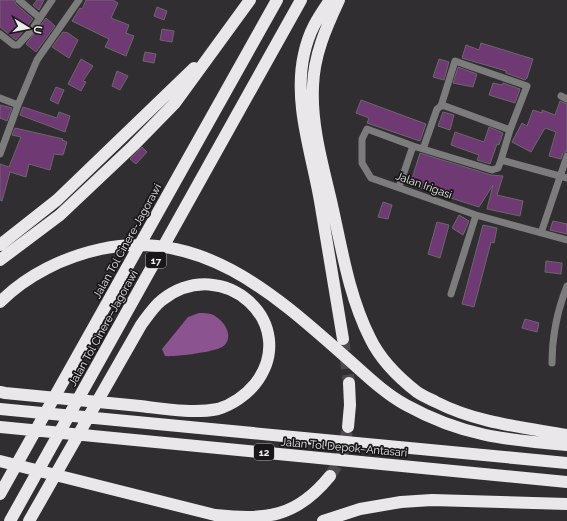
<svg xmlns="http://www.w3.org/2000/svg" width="567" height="521" viewBox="0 0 567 521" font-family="Raleway,sans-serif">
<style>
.water{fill:#8b5490}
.building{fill:#6f3973;stroke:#6b686b}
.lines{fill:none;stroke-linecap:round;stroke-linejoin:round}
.motorway-tunnel{stroke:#4c4a4d;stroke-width:12;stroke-dasharray:12 6;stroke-linecap:butt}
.minor{stroke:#7d7c7d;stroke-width:7}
.motorway{stroke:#eae7ea;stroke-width:12}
.labels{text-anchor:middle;stroke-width:3.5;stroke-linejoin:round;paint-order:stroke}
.shield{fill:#181718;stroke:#adacad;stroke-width:1}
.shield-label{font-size:10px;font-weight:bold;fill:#edeced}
.street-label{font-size:11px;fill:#edeced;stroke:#181718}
</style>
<rect width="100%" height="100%" fill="#302e31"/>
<path class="water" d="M199,313C203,313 208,313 211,314C224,319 236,338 222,347C214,352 175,357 165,356L162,349L188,317Z"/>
<path class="building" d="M0,0H14L16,4L33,19L16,40L0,27Z
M37,0H44L39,10L33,5Z
M86,0H113L118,3L111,18L129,25L126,33L134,36L126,56L105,47L109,39L72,21L80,8L82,9Z
M157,7L167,11L164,20L154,16Z
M46,18L55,26L36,52L26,44Z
M162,29L174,31L172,42L160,40Z
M63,32L68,33L78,40L69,58L52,47Z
M481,43L533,59L527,78L525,80L506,73V71L462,58L466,45L479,50Z
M145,52L156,54L154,63L143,61Z
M81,59L93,66L83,81L86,82L81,91L68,84Z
M439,59L449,62L444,80L433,77Z
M458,67L477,74L473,87L453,83Z
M117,71L128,76L120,90L112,86Z
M493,83L502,85L503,83L520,89L515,103L489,95Z
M56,87L64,90L58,104L50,100Z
M361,100L426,124L420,141L367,123L369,118L356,113Z
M560,101L567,104V151L563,153L561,159L549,156L556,132L545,128L531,152L512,142L522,123L527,126L533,110L542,113V110L555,115Z
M0,105L12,108L7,121L0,118Z
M23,107L57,118L59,112L70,116L65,132L20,115Z
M443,112L454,115L450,130L438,126Z
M489,127L503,133L499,145L497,144L490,164L477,160L479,155L451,145L455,132L484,142Z
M15,128L63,139L62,140L67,142L63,155L54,154L50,170L29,164L26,177L10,172L2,201L0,200V164L9,167L21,137L12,135Z
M142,147L147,152L136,164L130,159Z
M420,153L491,175L503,176L497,195L523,201L520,216L487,209L493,185L479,207L410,185Z
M383,202L392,205L388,219L378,217Z
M459,215L469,221L463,235L452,228Z
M553,221L567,224V234L550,230Z
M437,222L449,225L440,258L428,254Z
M483,225L497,228L494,243L491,242L474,307L462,304Z
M546,261L562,263L561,274L545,272Z
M525,319L539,323L537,332L522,328Z"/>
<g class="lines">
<path class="motorway-tunnel" d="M343,339L349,383
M330,476L341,458L348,427"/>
<path class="minor" d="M19,0L40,18
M0,34L14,45H18L31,31L52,0
M561,96L567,99
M0,98L18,105
M441,106L455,61L527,86L510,130
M413,146L367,129L362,139V163L371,178L476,215L567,240
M423,149L437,109L441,106H445L510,130L501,160
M0,154L18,105L37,60L79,0
M399,187L413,146L492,170L498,168L501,160L567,178
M541,233L567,156
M451,294L476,215
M552,363C552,336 557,311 567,286"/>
<path class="motorway" d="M330,0C317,19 309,31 304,54C293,103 312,154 320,201C328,247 335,293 343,339
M339,0C326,28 314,55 313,86C311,126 323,166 332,205C342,250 349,296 370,338C380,359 399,378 417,392C423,396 430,399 436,402C477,423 522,427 567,435
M0,245L57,200L194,68
M0,260L60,215L133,146L175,103L250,0
M0,302C27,275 64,257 101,249C200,228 273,293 341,353C362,371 382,392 406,405C462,436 506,440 567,445
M0,392L5,393C50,397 95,402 140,406C165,409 193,414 218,409C232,405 246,395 255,384C302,324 223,252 162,300C154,306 147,317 141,325L29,521
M0,409L567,463
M0,427L567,482
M348,427L350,405L349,383
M0,461L215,515C266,520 296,518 330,476
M0,494L277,0
M10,521L301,0
M323,521L360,509L401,502L432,500L567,504"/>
</g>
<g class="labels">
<g class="shield">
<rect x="146" y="252" width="20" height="16" rx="3"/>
<rect x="254" y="444" width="20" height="16" rx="3"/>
</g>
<g class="shield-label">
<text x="156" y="264">17</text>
<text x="264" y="456">12</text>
</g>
<g class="street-label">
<text transform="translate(424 185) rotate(20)" y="4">Jalan Irigasi</text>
<text transform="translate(127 241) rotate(-61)" y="4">Jalan Tol Cinere-Jagorawi</text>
<text transform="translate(103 328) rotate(-61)" y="4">Jalan Tol Cinere–Jagorawi</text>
<text transform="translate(344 447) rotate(5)" y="4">Jalan Tol Depok–Antasari</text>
</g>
</g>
<g transform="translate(28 28) rotate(100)" stroke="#181718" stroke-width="3" paint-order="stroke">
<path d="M0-3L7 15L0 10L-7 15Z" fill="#edeced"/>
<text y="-6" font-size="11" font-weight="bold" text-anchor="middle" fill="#edeced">U</text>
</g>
</svg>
